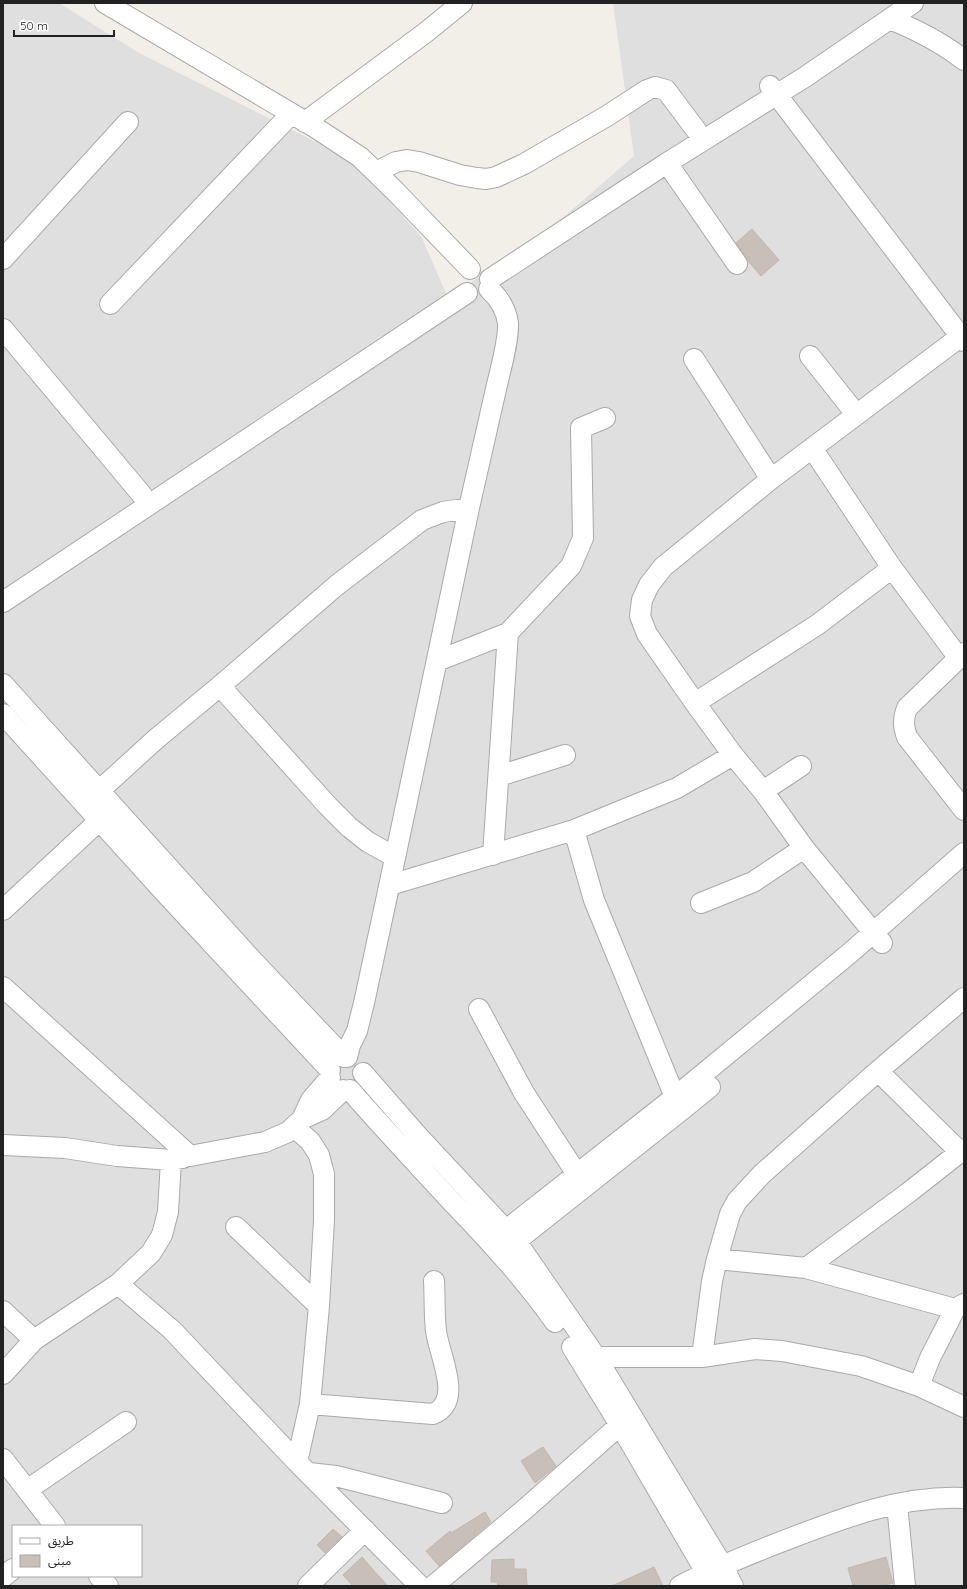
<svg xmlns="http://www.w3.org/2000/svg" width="967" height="1589" viewBox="0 0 967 1589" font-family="Quicksand,'Noto Sans Arabic',sans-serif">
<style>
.residential{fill:#e0dfdf;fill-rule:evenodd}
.building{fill:#c7bfb8;stroke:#c4b6ab}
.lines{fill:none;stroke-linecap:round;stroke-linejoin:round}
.minor-casing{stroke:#a9a9a9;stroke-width:22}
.minor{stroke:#fff;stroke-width:20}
</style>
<rect width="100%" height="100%" fill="#f2efe9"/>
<path class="residential" d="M3,3H59L139,53L356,162L422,238L448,298L551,228L634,156L613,3H964V1586H3ZM13,1526H141V1576H13Z"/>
<path class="building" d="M752,229L779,260L761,276L748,261L736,243Z
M543,1447L556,1466L535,1483L521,1461Z
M485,1512L491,1522L439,1566L426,1551L450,1531L451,1533Z
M333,1529L342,1537L325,1553L317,1545Z
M362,1557L376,1573L388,1586H353L343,1575Z
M886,1557L893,1583L881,1586H853L848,1568Z
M514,1559V1569H526L527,1586H498L497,1582H491L492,1560Z
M654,1567L663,1586H612Z"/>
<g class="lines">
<defs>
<path id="minor" d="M105,3L316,128L360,157L395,191L470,269
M890,19C917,30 941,42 964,60
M770,86L964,341
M305,122L425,33L462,3
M667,163L737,264
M376,172L396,162L407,160L419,162L460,175L477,178L486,179L496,177L524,164L607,116L647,90L655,87L666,90L696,130
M3,259L128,122
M490,279L667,163L805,77L913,3
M110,304L291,114
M3,329L142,495
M810,356L856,414
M694,359L771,479
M812,448L892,568L958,657
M3,602L467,293
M964,653L907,708C903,719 903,726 907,737L964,810
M437,661L508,633L571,566L583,538L581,428L605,418
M3,684L253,961L344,1057
M220,686L328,806L349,827L368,842L395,857
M695,703L817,625L892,568
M3,714L167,895L330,1070
M499,776L565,755
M100,790L156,739L220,686L337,585L422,520L443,512L469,508
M763,791L801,766
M574,830L594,900L675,1097L683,1109
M493,855L508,633
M390,885L574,830L677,788L733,755
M701,903L753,882L804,848
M3,910L100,820
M882,943L804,848L763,791L733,755L695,703L647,634L640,616L642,600L649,585L663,567L771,479L960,337
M3,987L190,1156L265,1142L288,1132L302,1119L322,1110L343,1090
M479,1009L524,1093L584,1185
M347,1057L350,1045L357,1031L364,1003C400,838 433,672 469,508C478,468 487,429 496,389C500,371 509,341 508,323C506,309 499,298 489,289
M878,1071L960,1152
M363,1073L418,1136L516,1241L596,1357L722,1565L733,1586
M350,1090C383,1128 418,1165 452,1202C489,1240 525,1279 555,1322
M302,1119L311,1100L330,1078
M294,1127L310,1141L319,1155L324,1174V1220L319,1306L310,1404L297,1462
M3,1145L65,1148L117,1156L171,1160L183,1158
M236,1227L319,1306
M496,1238L675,1097L850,953L964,853
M505,1250L683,1109L710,1087
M717,1259L806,1268L955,1309
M806,1268L908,1193L964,1149
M118,1284L172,1330L297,1462L420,1586
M3,1311L34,1340
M572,1347L620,1425L714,1586
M596,1357H702L755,1349L782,1351L861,1366L919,1386L964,1407
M702,1357L712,1281L717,1259L730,1214L737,1201L762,1174L878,1071L964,998
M3,1374L34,1340L118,1284L151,1253L162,1235L168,1212L171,1160
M919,1386L930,1358L955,1309L964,1304
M310,1404L433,1414C464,1402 439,1355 436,1331C434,1314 435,1297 434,1281
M3,1459L55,1526
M309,1473L336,1476L442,1503
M27,1490L126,1422
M897,1504L905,1586
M99,1576L108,1586
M3,1577L13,1569
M308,1586L365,1530
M433,1586L525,1509L620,1425
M680,1586C712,1569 745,1556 778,1543C838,1520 899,1495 964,1498"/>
</defs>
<use href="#minor" class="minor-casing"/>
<use href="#minor" class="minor"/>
</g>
<rect width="967" height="1589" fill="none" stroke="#222222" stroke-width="8"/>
<rect x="12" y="1525" width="130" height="52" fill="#ffffff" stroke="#a7a7a7"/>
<rect x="20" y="1538" width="20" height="6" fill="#ffffff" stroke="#a7a7a7"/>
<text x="48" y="1545" font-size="12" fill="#222222">طريق</text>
<rect x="20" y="1555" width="20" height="12" fill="#c7bfb8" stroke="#a7a7a7"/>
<text x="48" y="1565" font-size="12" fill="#222222">مبنى</text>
<path d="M14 30v6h100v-6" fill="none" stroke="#222222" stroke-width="2"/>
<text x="20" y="30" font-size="12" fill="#222222" stroke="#ffffff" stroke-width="3" paint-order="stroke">50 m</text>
</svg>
